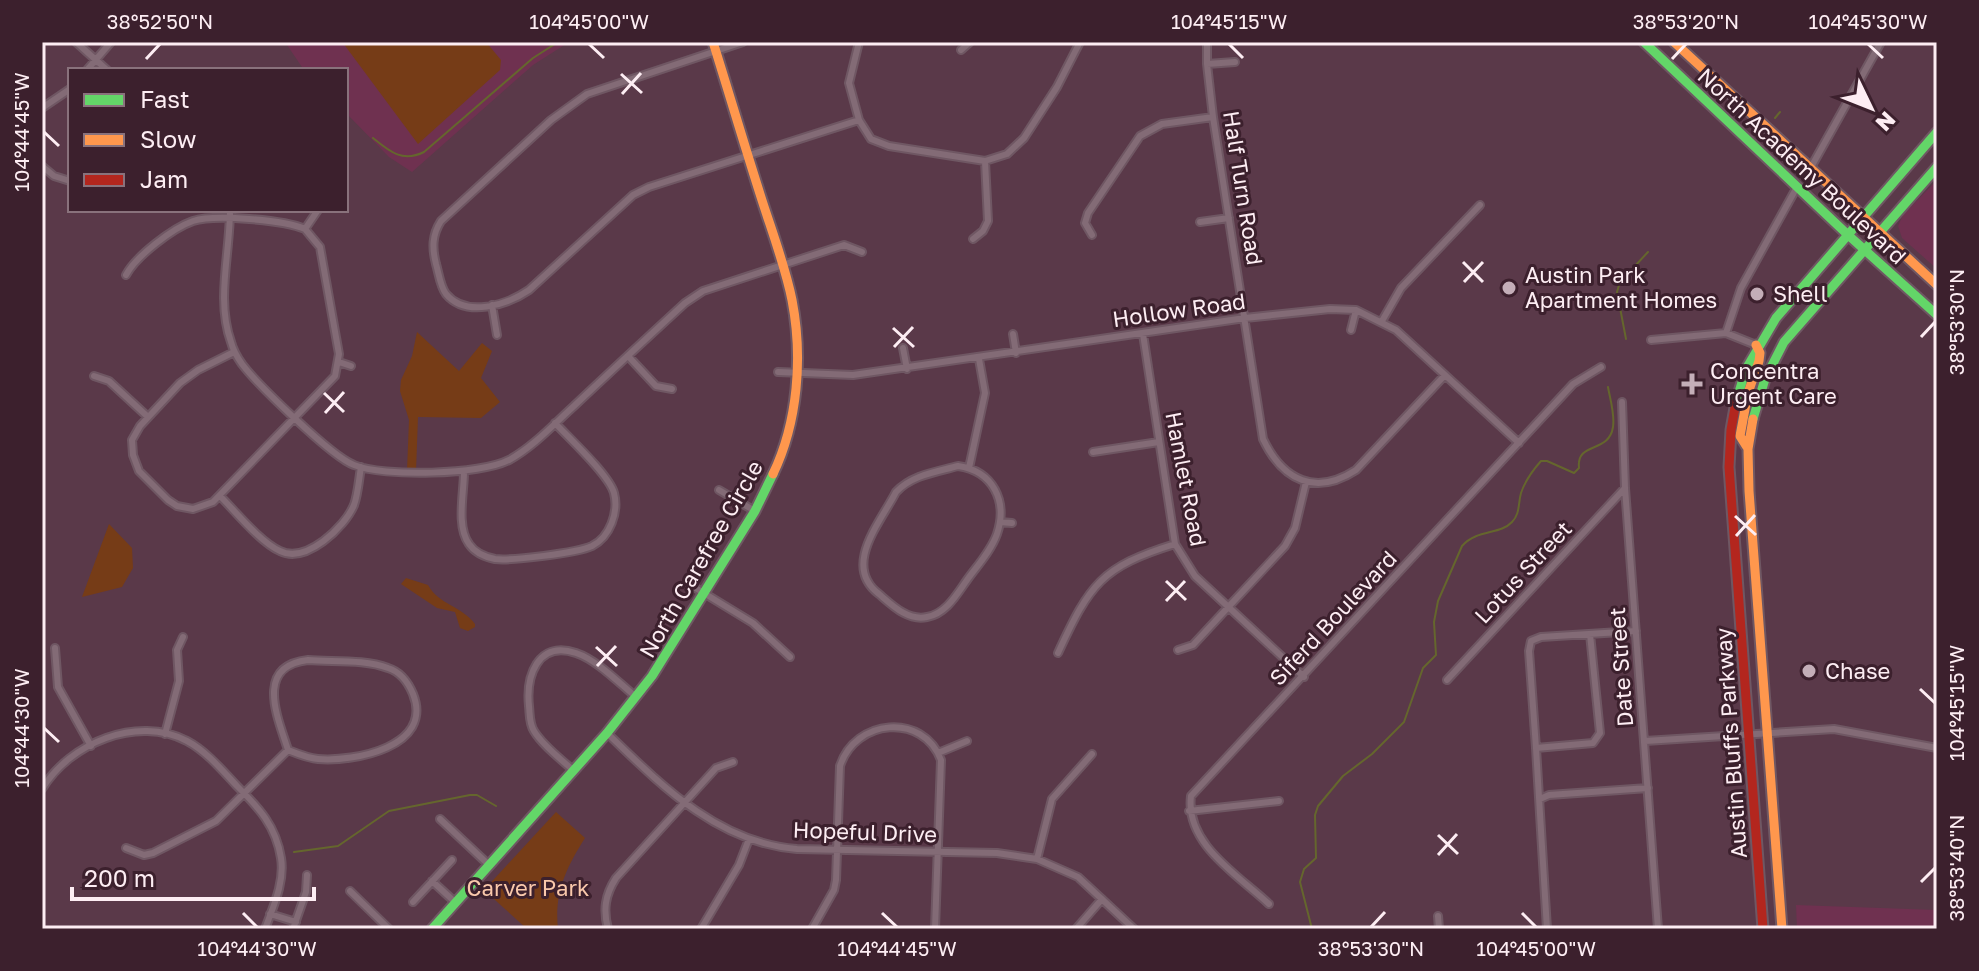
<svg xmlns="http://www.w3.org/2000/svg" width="1979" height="971" viewBox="0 0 1979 971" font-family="'Golos Text',sans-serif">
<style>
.built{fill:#6f3150}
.green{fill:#763c17}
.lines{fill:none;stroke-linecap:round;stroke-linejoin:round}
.stream{stroke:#65662d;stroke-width:2}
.street-casing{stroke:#6f5763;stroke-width:10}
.fast-casing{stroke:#6f5763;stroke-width:13}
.slow-casing{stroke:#6f5763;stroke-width:13}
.jam-casing{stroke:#6f5763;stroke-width:13}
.street{stroke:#836b76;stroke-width:6}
.fast{stroke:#63d668;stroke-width:9}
.slow{stroke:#ff974d;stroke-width:9}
.jam{stroke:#b3261e;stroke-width:9}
.ticks{fill:none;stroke:#fdedf3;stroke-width:3}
.poi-dot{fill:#c4aeb8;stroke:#3c202d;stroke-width:3}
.labels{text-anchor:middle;stroke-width:6;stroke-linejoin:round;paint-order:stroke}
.street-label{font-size:22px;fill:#fdedf3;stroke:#3c202d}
.poi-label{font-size:22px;fill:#fdedf3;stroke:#3c202d;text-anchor:start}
.park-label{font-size:22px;fill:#fac8ab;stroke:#3c202d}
.neatline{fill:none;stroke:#fdedf3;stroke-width:3}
.ticks-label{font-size:20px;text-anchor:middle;fill:#fdedf3}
</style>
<rect width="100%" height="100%" fill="#5a3949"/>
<path class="built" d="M285,42H569L533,65L412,172L389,157L346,113V70H304Z
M1937,180V269L1902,238L1898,226L1903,215Z
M1796,905L1937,910V929H1797Z"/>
<path class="green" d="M486,42L501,60L500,70L418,144L343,43Z
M417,332L459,371L482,343L492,351L481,378L500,402L481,418L418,417L416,471H407L409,420L400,391L401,380L412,356Z
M109,524L132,548L133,568L122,587L82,597Z
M406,578L428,585C439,605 462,606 475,624V627L468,631L460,628L455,612L437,608L401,584Z
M556,812L585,838C566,868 554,893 558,929H527L484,890Z"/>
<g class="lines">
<path class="stream" d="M1775,118L1780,112
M373,138C389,151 402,163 424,152L533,58L558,42
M1626,339L1617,292L1620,282L1648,252
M294,852L338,846L389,811L470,795H477L496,806
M1312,929L1300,882L1304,869L1316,858L1315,815L1318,806L1343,776L1372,754L1404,722L1423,668L1436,655L1434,622L1438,601L1462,546C1477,529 1500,535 1512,522C1520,514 1518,504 1521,493C1525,481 1533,470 1541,461H1547L1574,473L1579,468C1576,441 1609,454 1613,427C1615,414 1610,399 1608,387"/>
<defs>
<path id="street" d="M76,42L107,70
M743,42L587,94L551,120L441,221C432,235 432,248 436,264C439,274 440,286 446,294C466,318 507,305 529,290L633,195L649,187L859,120
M859,42L849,83L859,120L871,139L889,146L985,161L1007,154L1024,138L1057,87L1080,42
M1207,42V64L1213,117L1263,439C1283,481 1316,496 1356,470L1445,375
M961,50L970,42
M1207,64L1235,62
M87,70L111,42
M42,108L70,89
M42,166L54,176L70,181
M1810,169L1881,42
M230,210C230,254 216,300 231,342C233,350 237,357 242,364C257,384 332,457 354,465C383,477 481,475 509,460C533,447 554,424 574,406C611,371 648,337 685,303L703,291L844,245L862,252
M1200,222L1229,218
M1092,235L1085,223L1088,213L1140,136L1162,124L1213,117
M973,239L983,231L988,221L985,161
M126,275C136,256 173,228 193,221C215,214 284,220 305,229L318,210
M492,305L497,335
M1382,321L1401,288L1480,205
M1351,330L1356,310
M1726,333L1741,288L1797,187
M1013,334L1016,353
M1143,334L1175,544L1195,576L1304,677
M1651,340L1726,333L1756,345
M903,348L907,369
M234,352L198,370L180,383L140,426L132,440L133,455L139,471L168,500L177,506L193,509L213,502L335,376L339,354L320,247L305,229
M628,356L656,386L672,389
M339,362L351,366
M778,372L853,375L1245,318L1330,309L1356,310L1396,330L1519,443
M94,376L109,381L148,417
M1622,402L1625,488L1658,929
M1093,452L1159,442
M958,466C993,471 1008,501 997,534C991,551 977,566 967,580C957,594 946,614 927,617C908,621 893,606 879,594C842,566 880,523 896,492C912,475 936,472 958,466Z
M969,468L985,393L979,359
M464,472C464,493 456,526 469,544C475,553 485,557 495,559C511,561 577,553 592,546C610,537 619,512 614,493C609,475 569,438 555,423
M719,490L755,511
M220,496C236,512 260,542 280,551C306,564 345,527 354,505C358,494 359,479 361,467
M1000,522L1012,523
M689,584L753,623L790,657
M55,648L58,687L91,746
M1178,650L1193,645L1285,546L1295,528L1306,482
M1058,653C1090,584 1101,567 1175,544
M308,660C333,662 365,659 388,668C401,672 408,682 413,694C434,747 354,762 318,759C307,758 298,754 288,750C278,718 254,666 308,660Z
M1447,680L1625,488
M607,733C661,785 718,843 797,849L997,853L1037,859L1078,877L1134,929
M165,734L179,681L177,650L183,637
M1645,741L1834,729L1937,748
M1536,748L1529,651L1531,641L1541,637L1636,631
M938,753L967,741
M574,771C561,759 543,746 534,731C529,723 530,715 529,706C526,677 537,640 576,653C597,660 619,683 636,697
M42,789C70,743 137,715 187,741C206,751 222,770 237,786C259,808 276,826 281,858C285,882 273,907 265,929
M1540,799L1549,795L1648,788
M1189,811L1279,801
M440,819L489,865
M126,848L144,855L153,853L216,821L288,750
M1037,859L1052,799L1092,754
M432,881L456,903
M350,891L389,929
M413,902L452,860
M1269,904C1238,875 1185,844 1191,796L1573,384L1601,367
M270,914L296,922
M1438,916L1439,929
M293,929L306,892L307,875
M608,929C603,910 605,895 616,878L716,768L733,762
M701,929L739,865L749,839
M812,929L834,890L836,880L840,766C855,719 923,712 941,760L935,929
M1076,929L1102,899
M1547,929L1536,748L1593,743L1600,733L1590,634"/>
<path id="fast" d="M1644,42L1847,234L1937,315
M1736,402L1746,369L1776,318L1937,132
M1753,419L1765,379L1784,342L1937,167
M432,929L607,733L652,676L755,511L773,474"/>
<path id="slow" d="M713,42C729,93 744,144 760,194C771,229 785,265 792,300C803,357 798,422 773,474
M1674,42L1937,285
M1753,419L1748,449L1749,491L1782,929
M1747,447L1740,436L1748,393L1759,361L1760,353L1756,345"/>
<path id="jam" d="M1736,402L1731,430L1729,467L1763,929"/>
</defs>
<use href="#street" class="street-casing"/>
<use href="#fast" class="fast-casing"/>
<use href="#slow" class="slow-casing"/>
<use href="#jam" class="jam-casing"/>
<use href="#street" class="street"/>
<use href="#fast" class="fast"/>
<use href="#slow" class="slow"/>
<use href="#jam" class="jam"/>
</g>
<path class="ticks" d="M589,44L604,58M1229,44L1243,58M1868,44L1883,58M146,59L160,44M1672,59L1686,44M621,74L642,93M622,94L641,73M44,132L59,146M1463,262L1483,282M1464,282L1483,262M893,328L914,347M1921,337L1935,322M894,347L913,327M324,393L344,412M325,413L344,392M1735,516L1756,535M1736,536L1755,515M1166,581L1186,600M1166,601L1185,581M596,647L617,666M597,666L616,646M1920,689L1935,703M44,728L59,742M1438,835L1458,854M1438,855L1457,834M1921,882L1935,868M243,913L257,927M882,913L897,927M1522,913L1536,927M1371,927L1385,912"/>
<g class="poi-dot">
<circle cx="1509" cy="288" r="8"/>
<circle cx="1757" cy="294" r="8"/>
<path d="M1688 372h8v8h8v8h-8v8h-8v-8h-8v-8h8z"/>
<circle cx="1809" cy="671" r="8"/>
</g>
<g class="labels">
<g class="street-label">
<text transform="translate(1802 166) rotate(43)" y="8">North Academy Boulevard</text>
<text transform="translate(1243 188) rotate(81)" y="8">Half Turn Road</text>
<text transform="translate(1179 310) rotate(-8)" y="8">Hollow Road</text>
<text transform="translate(1186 479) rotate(79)" y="8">Hamlet Road</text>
<text transform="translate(701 559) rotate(-60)" y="8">North Carefree Circle</text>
<text transform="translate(1523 572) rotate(-47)" y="8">Lotus Street</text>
<text transform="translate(1333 618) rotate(-47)" y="8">Siferd Boulevard</text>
<text transform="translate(1621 667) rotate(-94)" y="8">Date Street</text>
<text transform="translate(1731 743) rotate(-94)" y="8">Austin Bluffs Parkway</text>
<text transform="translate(865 832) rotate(2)" y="8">Hopeful Drive</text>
</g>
<g class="poi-label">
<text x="1525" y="283">Austin Park<tspan x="1525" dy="25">Apartment Homes</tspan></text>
<text x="1773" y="302">Shell</text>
<text x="1710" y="379">Concentra<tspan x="1710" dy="25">Urgent Care</tspan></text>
<text x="1825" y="679">Chase</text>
</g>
<g class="park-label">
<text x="528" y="896">Carver Park</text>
</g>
</g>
<rect width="1979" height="971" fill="none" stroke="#3c202d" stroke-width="88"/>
<rect x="68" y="68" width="280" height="144" fill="#3c202d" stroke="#89727c" stroke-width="2"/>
<rect x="84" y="94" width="40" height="12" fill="#63d668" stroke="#89727c" stroke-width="2"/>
<text x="140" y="108" font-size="24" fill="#fdedf3">Fast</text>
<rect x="84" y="134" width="40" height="12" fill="#ff974d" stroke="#89727c" stroke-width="2"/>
<text x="140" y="148" font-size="24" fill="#fdedf3">Slow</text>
<rect x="84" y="174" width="40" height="12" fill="#b3261e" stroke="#89727c" stroke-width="2"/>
<text x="140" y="188" font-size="24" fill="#fdedf3">Jam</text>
<g transform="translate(1871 108) rotate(133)" stroke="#3c202d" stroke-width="6" paint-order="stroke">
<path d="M0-6L14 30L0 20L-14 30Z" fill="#fdedf3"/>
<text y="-12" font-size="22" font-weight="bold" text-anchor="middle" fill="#fdedf3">N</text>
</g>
<path d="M72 887v12h242v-12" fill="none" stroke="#fdedf3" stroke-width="4"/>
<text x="84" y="887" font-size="24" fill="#fdedf3" stroke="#3c202d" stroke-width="6" paint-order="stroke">200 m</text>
<rect x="44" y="44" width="1891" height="883" class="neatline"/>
<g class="ticks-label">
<text x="160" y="29">38°52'50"N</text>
<text x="589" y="29">104°45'00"W</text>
<text x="1229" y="29">104°45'15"W</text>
<text x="1686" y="29">38°53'20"N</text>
<text x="1868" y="29">104°45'30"W</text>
<text transform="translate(22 132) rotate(-90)" y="7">104°44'45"W</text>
<text transform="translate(1957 322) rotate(-90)" y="7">38°53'30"N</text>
<text transform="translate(1957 703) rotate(-90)" y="7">104°45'15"W</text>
<text transform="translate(22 728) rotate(-90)" y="7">104°44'30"W</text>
<text transform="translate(1957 868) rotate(-90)" y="7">38°53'40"N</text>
<text x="257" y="956">104°44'30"W</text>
<text x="897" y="956">104°44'45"W</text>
<text x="1371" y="956">38°53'30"N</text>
<text x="1536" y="956">104°45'00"W</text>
</g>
</svg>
